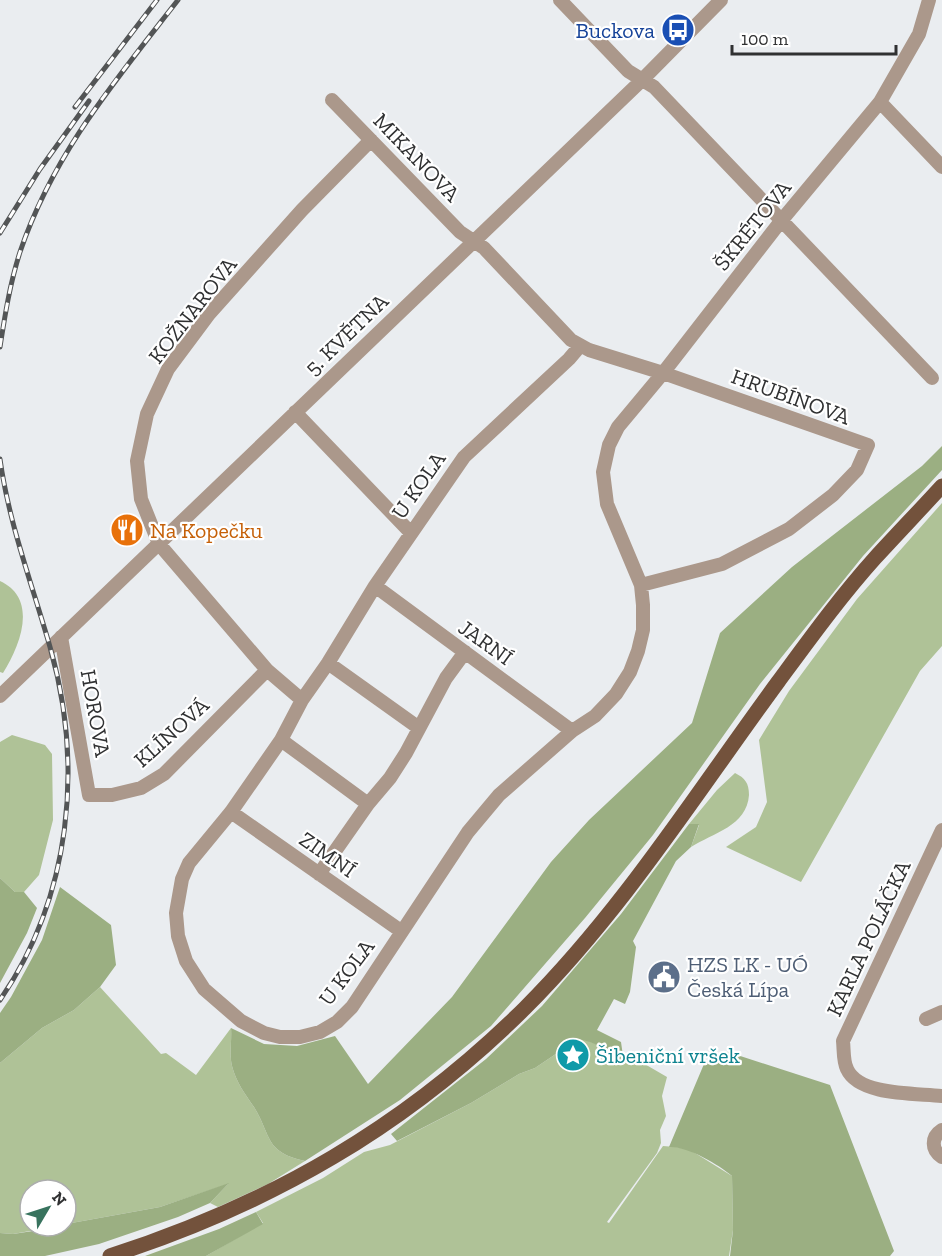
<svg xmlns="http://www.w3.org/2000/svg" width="942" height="1256" viewBox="0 0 942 1256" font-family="'Zilla Slab',serif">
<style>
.green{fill:#afc297}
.forest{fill:#9baf82}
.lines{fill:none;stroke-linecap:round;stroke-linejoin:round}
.minor{stroke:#ab988b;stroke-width:14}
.major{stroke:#73523c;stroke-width:15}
.rail-casing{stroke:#535556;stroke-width:5}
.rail{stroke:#fff;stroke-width:3;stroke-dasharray:9;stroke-linecap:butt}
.labels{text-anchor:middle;stroke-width:4.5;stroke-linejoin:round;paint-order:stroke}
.transit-label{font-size:22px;fill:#164399;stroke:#fff;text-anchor:end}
.street-label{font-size:22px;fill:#303132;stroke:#fff}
.food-label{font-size:22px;fill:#c56008;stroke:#fff;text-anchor:start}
.service-label{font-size:22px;fill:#4e5e75;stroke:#fff;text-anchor:start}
.culture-label{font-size:22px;fill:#0d838f;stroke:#fff;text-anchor:start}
</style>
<rect width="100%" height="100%" fill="#eaedf0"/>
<path class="green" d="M942,503V646L920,671L801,882L726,847L756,827L767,802L759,740L789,691L857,599Z
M0,581C39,599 20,646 3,673L0,672Z
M12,735L45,745L52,754L53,820L39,875L24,892H15L0,878V742Z
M735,773C745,778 749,783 749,795C747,826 713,833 691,847L699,825L689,824L717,790Z
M100,987L161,1054L166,1053L196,1075L231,1028C232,1040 229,1054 232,1066C236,1082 245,1094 254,1107C272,1136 264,1152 305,1161L268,1184L218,1207L210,1203L228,1184L160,1207L66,1224V1190H30V1226H58L13,1234L0,1233V1063L42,1028L74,1010Z
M578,1039L589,1041L623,1056L636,1059L667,1077L662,1096L666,1116L660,1130L661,1143L657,1153L607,1222L609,1223L663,1146L687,1148L732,1176L733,1230L729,1256H206L263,1223L256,1212L323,1178L364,1152L390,1145L471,1103L519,1074L535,1068Z"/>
<path class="forest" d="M942,446V470L863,556L760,684L653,835L585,918L491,1026L400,1100L305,1161C264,1152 272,1136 254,1107C245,1094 236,1082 232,1066C229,1054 232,1040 231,1028L264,1044L297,1046L335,1036L368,1084L452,997L551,862L589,820L692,723L720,633L792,567L922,466Z
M689,824H699L691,847L676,861L633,941L636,947L630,992L625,1004L614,999L597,1030L621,1042L623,1056L590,1042L578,1039L535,1068L519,1074L471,1103L397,1141L391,1134L486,1059L542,1006L621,914Z
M0,878L15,892H24L37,908L27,933L0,983Z
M60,887L111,925L116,965L100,987L74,1010L42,1028L0,1063V1013L11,997L42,940Z
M728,1052L830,1085L894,1251L890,1256H730L733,1230L732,1176C718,1164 687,1146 669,1147L704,1064Z
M229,1183L210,1203L178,1217L99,1244L45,1256H0V1233L13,1234L66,1226V1224L160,1207Z
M256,1212L263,1224L206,1256H145L219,1229Z"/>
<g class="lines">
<path class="minor" d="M560,0L628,71L654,87L932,378
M332,100L460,232L484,248L571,340L589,350L663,373L868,445L857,470L833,495L789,529L722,564L641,585
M880,102L942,167
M580,346L569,359L464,457L375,586L328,663L302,700L281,740L231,812L189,863L182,879L176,913L178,936L186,961L204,989L241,1021L264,1033L280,1037H300L320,1032L337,1022L352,1007L468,832L499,795L572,731L595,716L616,694L630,672L638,651L643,630V605L641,585L607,504L603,472L609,445L618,427L663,373L781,221L880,102L919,34L929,0
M295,412L411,533
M375,586L572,731
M61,637L89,795H112L141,788L164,774L267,670
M328,663L419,728
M0,696L641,81L721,0
M302,700L267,670L159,544L141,499L137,461L147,414L168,369L209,314L302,210L371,140
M281,740L368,804
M231,812L401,931
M942,830L843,1041C844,1050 843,1061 847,1069C859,1096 916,1093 942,1096
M319,874L368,804L390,778L406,753L446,678L465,652
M926,1019L942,1012
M942,1130C931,1137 931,1150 942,1157"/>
<path class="major" d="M110,1256C271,1204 405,1127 525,1008C623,910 697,792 778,682C809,640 840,597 875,558C897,534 920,510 942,486"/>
<defs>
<path id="rail" d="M75,107L157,0
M0,233L40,169L89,101
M0,347C5,315 10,283 20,252C53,154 115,81 178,0
M0,459C9,524 32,584 50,647C84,766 71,897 0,1000"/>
</defs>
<use href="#rail" class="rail-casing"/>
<use href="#rail" class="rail"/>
</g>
<defs>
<symbol id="bus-disc" viewBox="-11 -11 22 22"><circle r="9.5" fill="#1a4fb4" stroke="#fff"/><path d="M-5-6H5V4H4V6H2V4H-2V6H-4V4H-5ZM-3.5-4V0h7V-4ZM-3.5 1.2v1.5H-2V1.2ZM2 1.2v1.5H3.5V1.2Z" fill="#fff"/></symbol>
<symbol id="restaurant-disc" viewBox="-11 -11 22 22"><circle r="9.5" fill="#e8710a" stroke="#fff"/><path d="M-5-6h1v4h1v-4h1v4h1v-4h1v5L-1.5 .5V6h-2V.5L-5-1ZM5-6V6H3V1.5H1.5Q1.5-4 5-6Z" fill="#fff"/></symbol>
<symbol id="civic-disc" viewBox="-11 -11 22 22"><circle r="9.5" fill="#5c6f8a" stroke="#fff"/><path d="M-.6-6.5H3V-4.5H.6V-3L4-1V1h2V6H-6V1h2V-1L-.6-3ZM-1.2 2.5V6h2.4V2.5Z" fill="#fff"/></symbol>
<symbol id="sight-disc" viewBox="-11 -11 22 22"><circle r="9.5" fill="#0f9aa8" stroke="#fff"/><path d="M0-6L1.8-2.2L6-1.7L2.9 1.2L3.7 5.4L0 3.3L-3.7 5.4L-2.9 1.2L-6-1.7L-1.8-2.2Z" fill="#fff"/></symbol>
</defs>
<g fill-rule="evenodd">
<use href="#bus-disc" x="659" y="11" width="38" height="38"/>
<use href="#restaurant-disc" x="108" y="511" width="38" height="38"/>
<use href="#civic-disc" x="645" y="958" width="38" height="38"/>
<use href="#sight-disc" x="554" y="1036" width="38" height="38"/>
</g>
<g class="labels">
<g class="transit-label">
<text x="655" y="38">Buckova</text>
</g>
<g class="street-label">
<text transform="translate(417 157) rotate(46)" y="8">MIKANOVA</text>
<text transform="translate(752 225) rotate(-51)" y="8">ŠKRÉTOVA</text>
<text transform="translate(192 310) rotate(-52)" y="8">KOŽNAROVA</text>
<text transform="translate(346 334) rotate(-44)" y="8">5. KVĚTNA</text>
<text transform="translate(791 396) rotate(20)" y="8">HRUBÍNOVA</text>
<text transform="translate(418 485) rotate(-55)" y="8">U KOLA</text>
<text transform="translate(486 642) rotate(36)" y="8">JARNÍ</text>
<text transform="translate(96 713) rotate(80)" y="8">HOROVA</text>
<text transform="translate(171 732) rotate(-42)" y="8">KLÍNOVÁ</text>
<text transform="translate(328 854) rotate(35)" y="8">ZIMNÍ</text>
<text transform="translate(868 938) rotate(-65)" y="8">KARLA POLÁČKA</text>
<text transform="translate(346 972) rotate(-53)" y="8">U KOLA</text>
</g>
<g class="food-label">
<text x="150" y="538">Na Kopečku</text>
</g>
<g class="service-label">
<text x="687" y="972">HZS LK - UÓ<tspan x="687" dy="25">Česká Lípa</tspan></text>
</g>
<g class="culture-label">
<text x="596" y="1063">Šibeniční vršek</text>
</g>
</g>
<g transform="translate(48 1208) rotate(51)"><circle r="28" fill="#ffffff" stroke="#acadad" stroke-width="1.5"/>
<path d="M0-4.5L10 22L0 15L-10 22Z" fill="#38735e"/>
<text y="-9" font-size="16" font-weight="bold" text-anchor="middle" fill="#303132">N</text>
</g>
<path d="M732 45v9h164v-9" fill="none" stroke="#303132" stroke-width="3"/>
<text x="741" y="45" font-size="18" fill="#303132" stroke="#ffffff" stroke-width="4.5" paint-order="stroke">100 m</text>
</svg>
